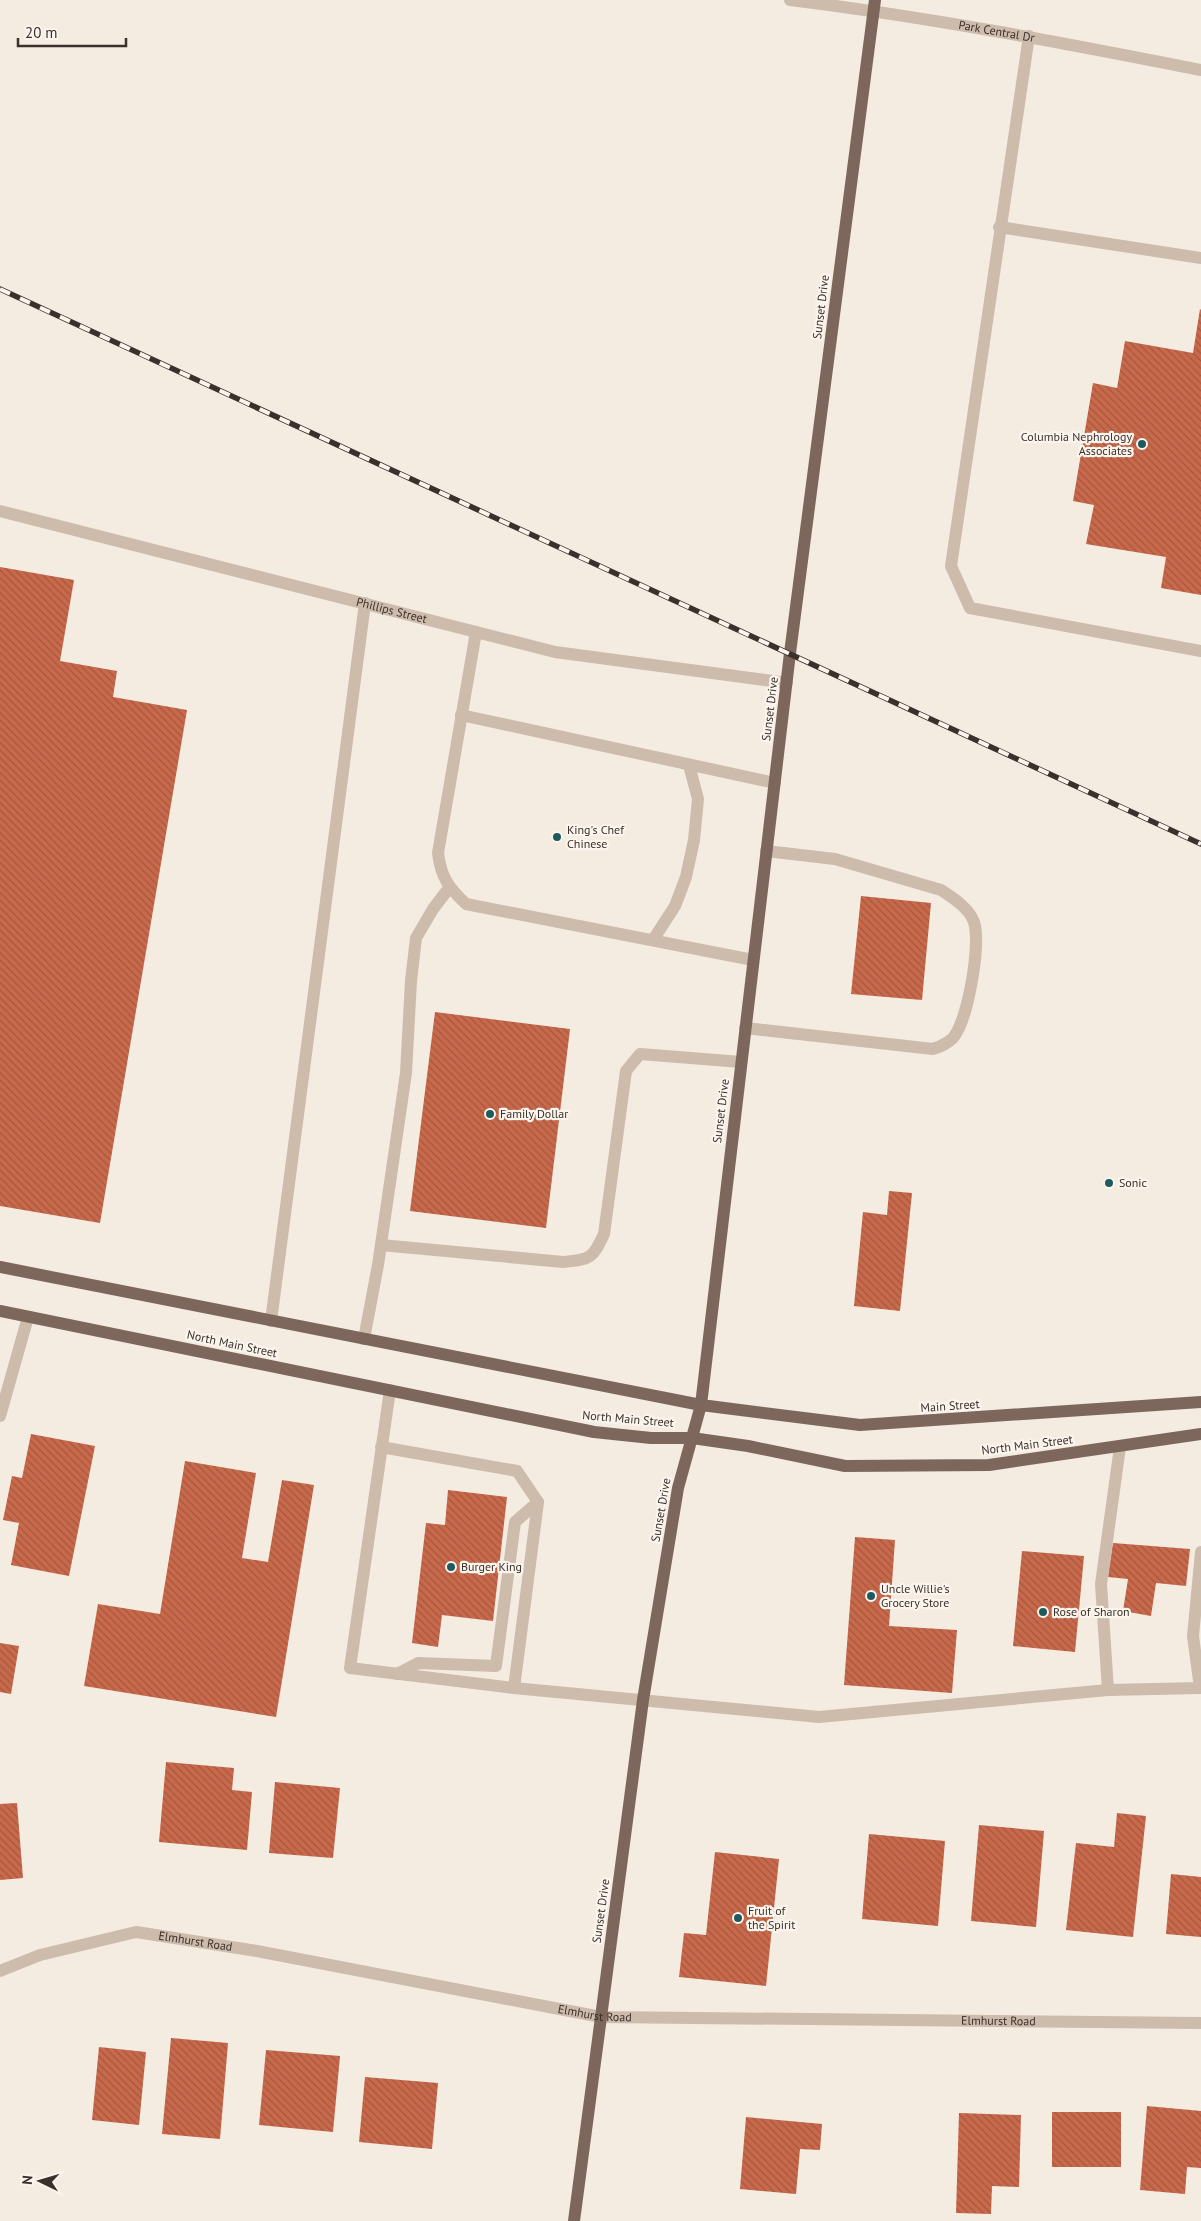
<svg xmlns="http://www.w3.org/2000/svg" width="1201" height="2221" viewBox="0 0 1201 2221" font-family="'PT Sans',sans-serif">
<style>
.building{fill:url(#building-back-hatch)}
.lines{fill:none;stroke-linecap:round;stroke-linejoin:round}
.minor{stroke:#cdbbac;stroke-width:12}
.major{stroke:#7d675c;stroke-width:12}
.rail-casing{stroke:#3b302b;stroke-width:5.5}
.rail{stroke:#fbf5ee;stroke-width:4;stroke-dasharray:11;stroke-linecap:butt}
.poi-dot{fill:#1f5a5e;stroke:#fbf5ee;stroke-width:2}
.labels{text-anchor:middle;stroke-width:4.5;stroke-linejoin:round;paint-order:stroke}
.street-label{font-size:12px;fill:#3b302b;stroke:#fbf5ee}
.poi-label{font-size:12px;fill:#3b302b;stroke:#fbf5ee;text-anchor:start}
</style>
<defs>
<pattern id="building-back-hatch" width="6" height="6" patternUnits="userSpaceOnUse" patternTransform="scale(1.25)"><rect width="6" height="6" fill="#c8694b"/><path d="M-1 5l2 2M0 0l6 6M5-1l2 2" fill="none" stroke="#a4573f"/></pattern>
</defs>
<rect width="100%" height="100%" fill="#f4ebe1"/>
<path class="building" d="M1200,309L1201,310V595L1161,588L1166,557L1086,544L1094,505L1073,501L1093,383L1117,388L1125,341L1193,353Z
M0,567L74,580L60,661L117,671L113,697L187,710L100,1223L0,1206Z
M861,896L931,903L922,1000L851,994Z
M435,1012L570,1029L546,1228L410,1211Z
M889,1191L912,1193L900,1311L854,1306L863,1212L887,1215Z
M31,1434L95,1446L69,1576L11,1565L19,1523L3,1520L12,1476L22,1478Z
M185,1461L256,1473L242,1558L268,1562L282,1480L314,1485L276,1717L84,1686L98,1604L160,1614Z
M448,1490L507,1497L493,1621L442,1615L438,1647L412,1643L426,1523L445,1525Z
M855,1537L895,1540L889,1626L957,1630L952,1693L844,1685Z
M1113,1543L1190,1549L1186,1586L1156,1583L1151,1616L1123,1611L1128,1579L1108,1577Z
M1022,1551L1084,1556L1075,1652L1013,1646Z
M0,1643L19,1646L11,1694L0,1692Z
M166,1762L234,1768L232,1790L252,1792L247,1850L159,1842Z
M275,1782L340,1788L333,1858L269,1853Z
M17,1803L23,1878L0,1880V1804Z
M1117,1813L1146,1816L1133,1937L1066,1930L1076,1843L1114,1847Z
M979,1825L1044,1831L1036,1927L971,1921Z
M869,1834L945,1841L938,1926L862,1919Z
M715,1852L779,1859L766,1986L679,1977L684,1933L706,1935Z
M1171,1874L1201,1877V1937L1166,1934Z
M171,2038L228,2043L220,2139L162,2134Z
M99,2047L146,2052L139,2125L92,2120Z
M266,2050L340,2056L333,2132L259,2125Z
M365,2077L438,2083L432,2149L359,2142Z
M1147,2106L1201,2111V2168L1187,2167L1185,2194L1140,2190Z
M1052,2112H1121V2167H1052Z
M959,2113L1021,2115L1019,2187L992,2186L991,2214L956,2213Z
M746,2117L822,2124L820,2150L800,2149L796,2194L740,2189Z"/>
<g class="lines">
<g class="minor">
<path id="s1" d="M790,0C928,17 1064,43 1201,70"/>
<path d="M1029,36L951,566L970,608L1201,651"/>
<path d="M999,227L1201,258"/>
<path id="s2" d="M0,511L555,652L787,683"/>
<path d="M476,632L438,853C441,877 448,887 466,904L753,960"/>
<path d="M461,715L775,783"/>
<path d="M653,940L675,906L686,877L694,840L698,799L689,765"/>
<path d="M745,1028L933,1049C941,1046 947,1044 953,1038C968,1020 981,945 974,922C969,908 953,898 941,890L835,859L766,851"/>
<path d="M381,1245L563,1262C590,1259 592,1260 604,1234L626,1071L640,1054L741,1062"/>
<path d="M271,1321L365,603"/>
<path d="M364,1339L378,1265L406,1073L411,981L416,938L433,909L449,888"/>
<path d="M0,1416L28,1317"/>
<path d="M381,1447L517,1471L538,1502L514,1688L350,1668L390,1390"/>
<path d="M397,1674L418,1663L496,1666L515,1522L538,1502"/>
<path d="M514,1688L819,1717L1108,1690L1201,1688"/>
<path d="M1200,1688L1193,1636L1201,1552"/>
<path d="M1108,1690L1101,1584L1120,1447"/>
<path id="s3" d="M0,1971L40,1955L136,1932L257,1951L601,2017L1201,2023"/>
</g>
<path class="major" d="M0,1267L701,1405L860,1425L1201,1402
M0,1311L594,1432L651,1438H692L748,1446L845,1466L989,1465L1201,1434
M574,2221L643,1700L678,1488L701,1405L790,653L875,0"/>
<defs>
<path id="rail" d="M0,289L1201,844"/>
</defs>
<use href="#rail" class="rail-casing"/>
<use href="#rail" class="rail"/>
</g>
<g class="poi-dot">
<circle cx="1142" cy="444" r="5"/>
<circle cx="557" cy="837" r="5"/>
<circle cx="490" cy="1114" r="5"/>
<circle cx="1109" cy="1183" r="5"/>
<circle cx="451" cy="1567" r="5"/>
<circle cx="871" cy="1596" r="5"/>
<circle cx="1043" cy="1612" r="5"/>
<circle cx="738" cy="1918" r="5"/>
</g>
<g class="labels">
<g class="street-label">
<text dy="4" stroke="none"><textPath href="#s1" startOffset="209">Park Central Dr</textPath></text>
<text transform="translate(821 307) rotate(-83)" y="4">Sunset Drive</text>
<text dy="4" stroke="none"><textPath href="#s2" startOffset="404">Phillips Street</textPath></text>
<text transform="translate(770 709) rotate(-83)" y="4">Sunset Drive</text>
<text transform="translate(721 1111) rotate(-83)" y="4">Sunset Drive</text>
<text transform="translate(232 1344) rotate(12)" y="4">North Main Street</text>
<text transform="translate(950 1406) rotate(-4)" y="4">Main Street</text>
<text transform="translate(628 1419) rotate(5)" y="4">North Main Street</text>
<text transform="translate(1027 1445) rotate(-7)" y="4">North Main Street</text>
<text transform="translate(661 1510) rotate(-80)" y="4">Sunset Drive</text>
<text transform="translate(601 1911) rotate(-82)" y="4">Sunset Drive</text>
<text dy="4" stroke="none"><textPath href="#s3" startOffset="202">Elmhurst Road</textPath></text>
<text dy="4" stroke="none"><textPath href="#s3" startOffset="608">Elmhurst Road</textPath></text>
<text dy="4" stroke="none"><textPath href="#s3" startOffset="1012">Elmhurst Road</textPath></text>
</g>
<g class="poi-label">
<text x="1132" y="441" text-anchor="end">Columbia Nephrology<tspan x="1132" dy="14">Associates</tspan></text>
<text x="567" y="834">King's Chef<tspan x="567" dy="14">Chinese</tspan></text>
<text x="500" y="1118">Family Dollar</text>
<text x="1119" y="1187">Sonic</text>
<text x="461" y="1571">Burger King</text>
<text x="881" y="1593">Uncle Willie's<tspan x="881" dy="14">Grocery Store</tspan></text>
<text x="1053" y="1616">Rose of Sharon</text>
<text x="748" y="1915">Fruit of<tspan x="748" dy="14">the Spirit</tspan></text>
</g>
</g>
<g transform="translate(40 2181) rotate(275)" stroke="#fbf5ee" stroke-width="4" paint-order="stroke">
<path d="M0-4L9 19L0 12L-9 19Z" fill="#3b302b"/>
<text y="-8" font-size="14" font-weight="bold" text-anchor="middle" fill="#3b302b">N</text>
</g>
<path d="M18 38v8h108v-8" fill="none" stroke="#3b302b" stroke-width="2.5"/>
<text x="25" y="38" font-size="15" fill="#3b302b" stroke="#fbf5ee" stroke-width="4" paint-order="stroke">20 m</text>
</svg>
